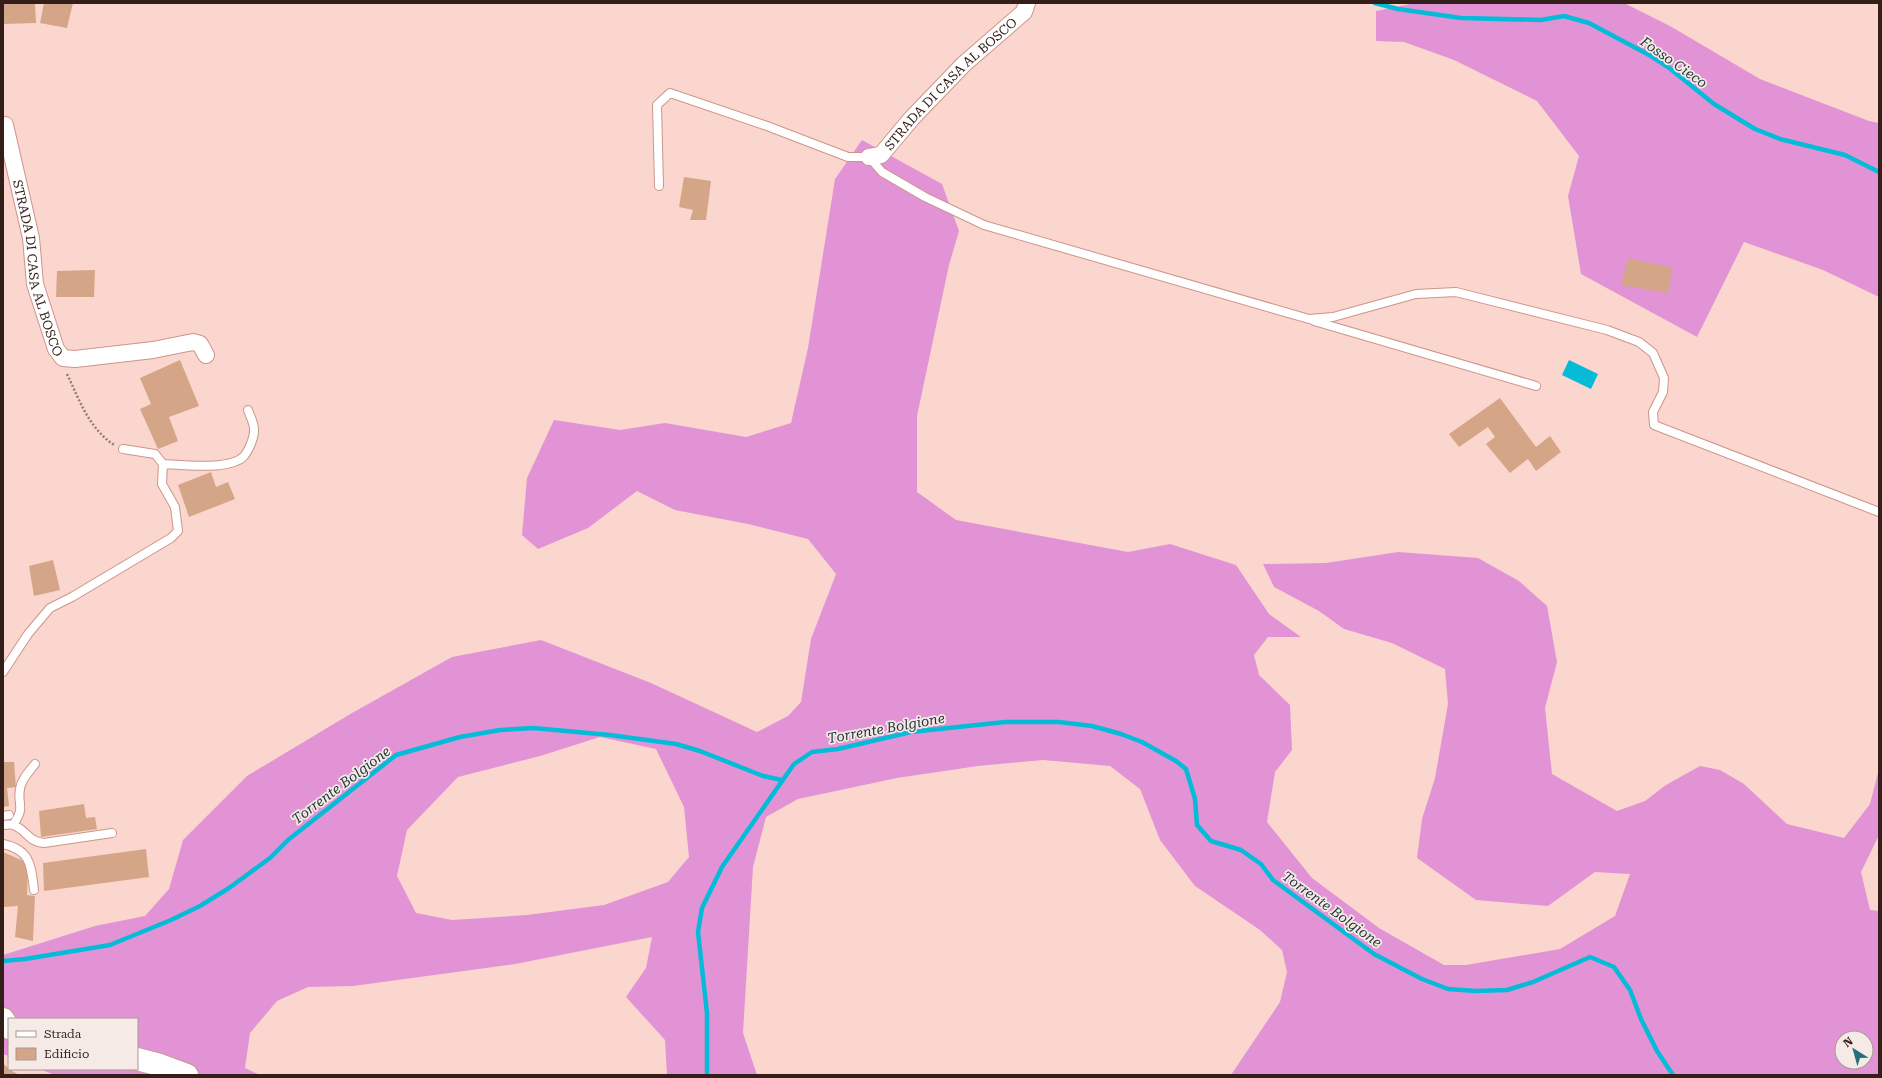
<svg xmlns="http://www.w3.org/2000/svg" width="1882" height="1078" viewBox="0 0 1882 1078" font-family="'Roboto Serif',serif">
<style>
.forest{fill:#e293d5;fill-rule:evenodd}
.water{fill:#04bcd7}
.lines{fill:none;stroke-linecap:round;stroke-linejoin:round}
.stream{stroke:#04bcd7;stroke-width:4.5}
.building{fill:#d5a588}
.service-casing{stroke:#cd9589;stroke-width:10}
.minor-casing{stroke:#cd9589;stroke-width:18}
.primary-casing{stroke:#cd9589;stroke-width:24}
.path{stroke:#977b74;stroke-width:2.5;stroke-dasharray:2 2;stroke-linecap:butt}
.service{stroke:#fff;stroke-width:8}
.minor{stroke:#fff;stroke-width:16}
.primary{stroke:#fff;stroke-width:22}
.labels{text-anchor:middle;stroke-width:3.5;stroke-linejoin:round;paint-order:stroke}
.street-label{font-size:13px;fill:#331e19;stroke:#f6eae7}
.water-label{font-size:14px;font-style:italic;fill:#1d353a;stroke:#f6eae7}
</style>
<rect width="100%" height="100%" fill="#fad6ce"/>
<path class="forest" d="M1415,3L1626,4L1670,26L1760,79L1869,121L1879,123V297L1823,270L1744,242L1697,337L1581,274L1568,196L1579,156L1537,101L1454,60L1404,42L1376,41V11Z
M862,140L942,184L959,231L949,265L917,416V492L956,520L1128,552L1170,544L1236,565L1269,614L1301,637H1268L1254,655L1259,675L1290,705L1292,750L1275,772L1267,822L1312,878L1379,928L1444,965H1466L1560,949L1615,916L1630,874L1595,872L1548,906L1476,900L1417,858L1422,819L1435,778L1448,704L1445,669L1392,643L1344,629L1319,611L1274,587L1263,564L1326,563L1398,552L1478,558L1519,581L1547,606L1557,662L1545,708L1552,774L1617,811L1645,801L1666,785L1700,766L1720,770L1744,784L1787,824L1844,838L1870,804L1879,769V835L1861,872L1870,910L1879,911V1075H1231L1280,1002L1287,972L1282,950L1260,930L1195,886L1160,840L1140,789L1110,766L1043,760L978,766L897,778L798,799L766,817L753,867L743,1033L757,1075H667L665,1040L626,997L646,968L652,937L515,964L353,986L308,987L277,1001L250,1033L245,1068L260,1075H66L52,1074L40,1069H137V1019H9V1056L3,1054V955L95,926L145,916L169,889L183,840L247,776L352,713L452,657L541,640L651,683L757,732L788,716L801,702L811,639L836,574L808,539L748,524L675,510L637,491L588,528L538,549L522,535L527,478L554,420L620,430L665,423L746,437L791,423L808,348L835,179ZM600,737L656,749L684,807L689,857L668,882L604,905L527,915L452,920L416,913L397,876L407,830L458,777L540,756ZM1842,1038H1866V1062H1842Z"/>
<path class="water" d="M1569,360L1598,374L1591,389L1562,375Z"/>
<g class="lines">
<path class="stream" d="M1375,3L1398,9L1461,18L1541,20L1564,16L1589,23L1651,56L1668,67L1714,104L1755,129L1780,139L1845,155L1879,172
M3,961L25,959L110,945L171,920L200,906L229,888L270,858L288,840L396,755L460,737L500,730L533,728L610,735L676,744L700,751L763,776L782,780
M707,1075V1013L698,932L702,908L722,867L794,764L812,752L838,749L911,732L1005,722H1059L1092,726L1121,734L1142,742L1176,761L1186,769L1195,799L1197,825L1211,841L1241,850L1261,864L1273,880L1374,954L1422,979L1448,989L1476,991L1507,990L1533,982L1590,957L1614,967L1630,990L1641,1019L1657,1051L1673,1075"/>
</g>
<path class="building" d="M35,3L36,23L3,24V4Z
M44,3H73L67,28L40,23Z
M684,177L711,181L706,220H690L693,210L679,207Z
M1628,258L1672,268L1668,293L1621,285Z
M95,270L94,297H56L57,271Z
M180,360L199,406L169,417L178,441L158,449L140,409L151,404L140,378Z
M1500,398L1536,447L1550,436L1561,452L1536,471L1528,459L1510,473L1486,444L1495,437L1488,427L1459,447L1449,434Z
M211,472L216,487L228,482L235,499L189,517L178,485Z
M53,560L60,590L34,596L29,566Z
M3,762H14L16,787L7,788L9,806L3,807Z
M84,804L86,818L95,817L97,829L41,837L39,811Z
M146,849L149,877L44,891L43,863Z
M3,852L28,863L27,895L35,896L33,941L15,937L18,906L3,907Z
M3,1063L9,1069L19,1075H3Z"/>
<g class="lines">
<defs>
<path id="service" d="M659,186L657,105L670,93L767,126L848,157H869L882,172L925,197L984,225L1309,319L1333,317L1416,294L1456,292L1607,330L1639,342L1653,353L1664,378L1663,392L1653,412L1654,425L1879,512
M1314,321L1536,386
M163,464C182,465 226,470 242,458C248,453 254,438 254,431C255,425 250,416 248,410
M3,672L28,634L50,608L72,597L171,538L178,531L175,507L162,484L163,464L155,454L123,449
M3,816L9,815
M3,825C6,825 10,824 13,825C26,829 28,842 44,843L112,833
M13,825C26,807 17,805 20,789C21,779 30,771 35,764
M3,844C31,850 31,866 34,890"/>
<g id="minor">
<path id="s1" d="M3,125H5L31,238L35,284L56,349L63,358L75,359L153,350L193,342L200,344L206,355"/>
<path id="s2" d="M869,157L881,155L912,118L964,64L1024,12L1027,3"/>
</g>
<path id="primary" d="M3,1019L9,1028
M137,1059L160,1065L187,1075"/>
</defs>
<use href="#service" class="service-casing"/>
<use href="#minor" class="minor-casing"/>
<use href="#primary" class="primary-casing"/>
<path class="path" d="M67,374C80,401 88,427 114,445"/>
<use href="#service" class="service"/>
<use href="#minor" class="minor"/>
<use href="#primary" class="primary"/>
</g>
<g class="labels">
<g class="street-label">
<text dy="5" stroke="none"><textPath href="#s2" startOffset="112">STRADA DI CASA AL BOSCO</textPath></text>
<text dy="5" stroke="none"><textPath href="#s1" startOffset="149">STRADA DI CASA AL BOSCO</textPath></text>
</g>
<g class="water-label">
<text transform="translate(1674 62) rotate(35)" y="5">Fosso Cieco</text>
<text transform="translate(886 728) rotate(-10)" y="5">Torrente Bolgione</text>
<text transform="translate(341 785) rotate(-37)" y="5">Torrente Bolgione</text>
<text transform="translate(1332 909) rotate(36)" y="5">Torrente Bolgione</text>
</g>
</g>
<rect width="1882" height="1078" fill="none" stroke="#331e19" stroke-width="8"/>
<rect x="8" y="1018" width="130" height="52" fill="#f6eae7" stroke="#a89895"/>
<rect x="16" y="1031" width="20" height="6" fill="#ffffff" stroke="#a89895"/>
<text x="44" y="1038" font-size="12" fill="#331e19">Strada</text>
<rect x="16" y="1048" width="20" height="12" fill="#d5a588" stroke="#a89895"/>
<text x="44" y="1058" font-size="12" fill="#331e19">Edificio</text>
<g transform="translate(1854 1050) rotate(323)"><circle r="19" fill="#f6eae7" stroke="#a89895"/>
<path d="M0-3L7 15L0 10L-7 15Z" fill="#276e7b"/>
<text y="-6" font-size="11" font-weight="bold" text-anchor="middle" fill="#331e19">N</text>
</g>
</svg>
